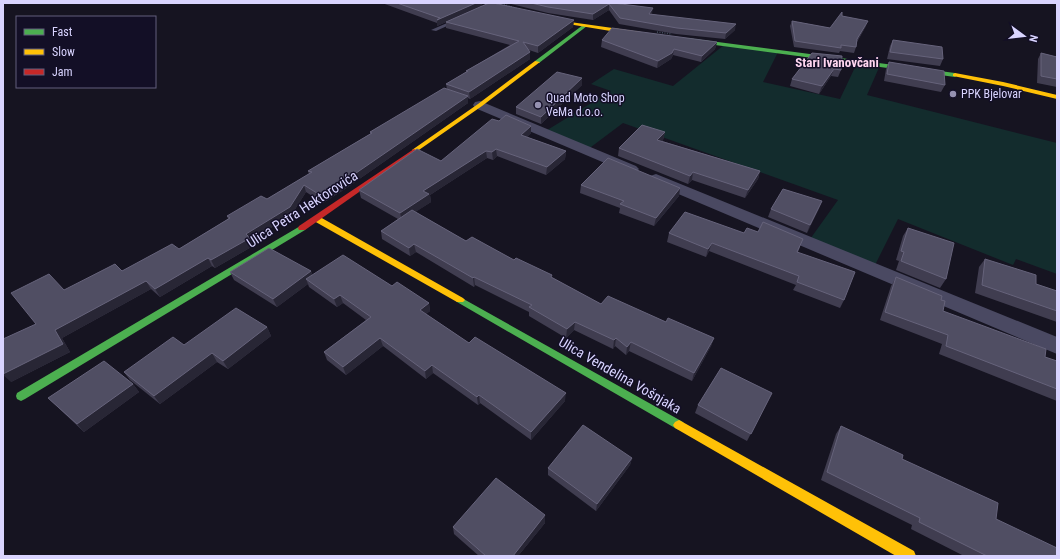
<svg xmlns="http://www.w3.org/2000/svg" width="1060" height="559" viewBox="0 0 1060 559" font-family="'Roboto Condensed',sans-serif">
<style>
.green{fill:#132c2d}
.lines{fill:none;stroke-linecap:round;stroke-linejoin:round}
.path{stroke:#44505f;stroke-width:1.5;stroke-dasharray:1 1.5;stroke-linecap:butt}
.lane{fill:#4a4962;fill-rule:evenodd}
.street{fill:#4a4962;fill-rule:evenodd}
.fast{fill:#4caf50;fill-rule:evenodd}
.slow{fill:#ffc107;fill-rule:evenodd}
.jam{fill:#c62828;fill-rule:evenodd}
.wall{fill:#403d50}
.shaded-wall{fill:#282635}
.building{fill:#504e63;stroke:#66637b}
.poi-dot{fill:#9591b1;stroke:#130f26;stroke-width:1.5}
.labels{text-anchor:middle;stroke-width:3;stroke-linejoin:round;paint-order:stroke}
.far-poi-label{font-size:12px;fill:#d9d4ff;stroke:#130f26;text-anchor:start}
.far-neighbourhood-label{font-size:13px;font-weight:bold;fill:#ffd6f0;stroke:#130f26}
.street-label{font-size:14px;fill:#d9d4ff;stroke:#130f26}
</style>
<rect width="100%" height="100%" fill="#161421"/>
<path class="green" d="M724,45L778,52L763,82L840,99L858,61L881,63L867,95L1057,143V274L1016,259L1013,265L898,219L873,269L808,242L838,200L623,123L587,150L544,132L611,91L591,84L614,69L673,86Z"/>
<g class="lines">
<path class="path" d="M499,3L518,9
M657,32L672,34"/>
<path class="lane" d="M454,20L458,21L436,31L431,30Z"/>
<path class="street" d="M480,101L636,166L639,169L636,172L631,174L626,172L475,108L473,105L475,102Z
M656,174L1057,337V354L650,182L648,179L650,176Z"/>
<path class="fast" d="M583,25L587,26L539,63H535V61Z
M687,38L955,73L958,75L955,77L685,41L684,40Z
M302,225L305,226L306,228L305,230L25,399L21,401L17,399L16,396L17,393Z
M460,297L683,422L685,425L683,428L679,430L675,428L457,302L455,300L457,298Z"/>
<path class="slow" d="M570,22L641,32L644,34L641,36L568,24V23Z
M535,61L540,62L482,106L416,152H412V150L478,104Z
M955,73L1003,82L1057,95V99L1003,86L953,76V74Z
M314,217H320L463,298L465,300L463,302H457L314,221L313,219Z
M679,420L914,551L916,556H896L675,428L673,425L675,422Z"/>
<path class="jam" d="M414,149L417,151L416,152L305,230H299L298,228L299,226Z"/>
</g>
<path class="wall" d="M382,3H482V6L574,20L573,27L538,53L529,50L530,59L470,99L468,98V103L345,189L323,203L306,192L292,214L251,241L253,246L215,268L212,266L160,297L151,289L62,338L70,352L11,382L36,324L64,290L122,271L179,249L228,219L227,216L267,199L309,174L308,171L370,134V132L447,89L446,84L466,72V71L510,45L446,28V22L437,26V23Z
M507,3H613L652,14L735,30L725,39L676,34L619,24L609,10L593,20L548,13Z
M842,16L866,26L857,42L856,47L854,53L840,51L839,53L794,47L790,26L792,21L830,28Z
M602,40L717,42L715,49L701,62L673,55L671,59L657,68L601,47Z
M893,40L943,59L940,66L887,59L890,46Z
M812,53L841,70L838,77L831,76L819,94L790,86L792,79Z
M1041,53L1057,57V87L1037,83L1038,59Z
M889,62L945,85L941,92L884,81L886,69Z
M582,78V85L541,124L516,114V107Z
M499,121L531,126V133L527,137L566,151L565,159L546,175L497,156L493,160L487,158L430,195L431,202L415,212L466,241L514,260L552,278L601,304L666,322L714,338L711,346L692,381L629,351L626,355L615,346L613,349L574,330L566,338L529,316V312L475,285L474,287L416,252L410,256L382,239L381,231L398,219L361,198L359,190L441,161Z
M665,132L663,140L662,141L760,171L758,179L745,198L692,180L688,184L618,156L619,148Z
M581,185L680,188L679,196L654,226L619,213L620,208L580,193Z
M822,201L807,233L768,217L771,209Z
M908,228L946,279L940,288L896,270L899,261L896,260L903,236Z
M669,233H744L800,247L798,252L844,300L840,308L793,290L796,285L709,251L706,257L667,242Z
M985,259L1036,284L1057,291V322L975,293L979,267Z
M311,271L312,275L392,286L429,303L430,311L426,314L469,343L565,401L531,440L480,403L478,405L433,373L426,379L383,346L346,375L327,360L324,352L366,320L343,303L337,307L309,287L308,284L277,307L234,280L230,272Z
M896,277L941,300L943,311L1045,357L1057,361V401L939,354L942,344L880,320L891,286Z
M267,327L271,336L228,369L217,362L160,404L130,380L124,372L184,345Z
M133,384L139,392L84,432L48,398Z
M772,393L747,441L695,413L698,405Z
M841,426L902,459L996,519L1057,556H964L911,529L912,525L821,480L836,434Z
M632,458L630,465L596,511L548,475V468Z
M545,515V523L518,556H479L454,534L453,527Z"/>
<path class="shaded-wall" d="M476,3H482V6L437,26V20Z
M609,4V10L593,20V14Z
M653,8L652,14H649Z
M574,20L573,27L538,53V46Z
M868,21L866,26L855,44L857,39Z
M736,24L735,30L725,39L726,33Z
M717,42L715,49L701,62L702,56Z
M674,49L673,55L671,59L657,68L658,61Z
M530,52V59L470,99L469,92Z
M834,69L831,76L819,94L822,86Z
M582,78V85L541,124V117Z
M468,96V103L345,189L323,203L320,195Z
M531,126V133L521,143V135Z
M665,132L663,140L656,147L657,140Z
M496,149L497,156L493,160L492,152Z
M486,151L487,158L430,195L431,202L402,221L400,213L423,191Z
M566,151L565,159L546,175L547,167Z
M760,171L758,179L745,198L748,190Z
M693,172L692,180L688,184L690,176Z
M304,185L306,192L292,214L251,241L253,246L215,268L211,260Z
M680,188L679,196L654,226L656,218Z
M822,201L819,209L807,233L810,225Z
M712,243L709,251L706,257L708,249Z
M414,244L416,252L410,256L409,248Z
M208,258L212,266L160,297L155,289Z
M311,271L314,280L306,279L308,284L277,307L273,299Z
M474,277L475,285L474,287L473,278Z
M146,281L151,289L62,338L70,352L11,382L3,375L55,330Z
M340,295L343,303L337,307L334,299Z
M429,303L430,311L421,318L420,310Z
M575,322L574,330L566,338L567,329Z
M267,327L271,336L228,369L223,361Z
M380,338L383,346L346,375L343,367Z
M616,338L615,346L613,349L614,340Z
M714,338L711,346L692,381L694,373Z
M631,342L629,351L626,355L627,347Z
M212,353L217,362L160,404L154,396Z
M432,365L433,373L426,379L425,371Z
M133,384L139,392L84,432L77,424Z
M566,393L565,401L531,440V432Z
M479,395L480,403L478,405L477,397Z
M632,458L630,465L596,511L597,504Z
M545,515V523L518,556H513Z"/>
<path class="building" d="M397,3H476L437,20L440,18Z
M489,3H493L574,20L538,46L523,42L530,52L469,92L446,84L468,71H466L519,41L446,22Z
M531,3H613L653,8L649,14L736,24L726,33L677,28L620,18L609,4L593,14L548,7Z
M842,12V16L868,21L857,39L856,47L841,45V48L795,41L792,21L830,28Z
M612,28L717,42L702,56L674,49L672,53L658,61L602,40Z
M893,40L942,47L943,59L890,52Z
M812,53L842,56L841,70L834,69L822,86L792,79Z
M1041,53L1057,57V79L1041,76Z
M889,62L944,71L945,85L887,74Z
M557,72L582,78L541,117L516,107Z
M444,88L468,96L343,182L320,195L304,185L290,207L246,234L250,238L211,260L208,258L155,289L146,281L55,330L63,344L3,374V339L36,324L11,293L49,274L64,290L115,264L122,271L172,244L179,249L230,218L227,216L261,196L267,199L312,172L308,171L372,133L370,132Z
M506,115L531,126L521,135L566,151L547,167L496,149L492,152L486,151L423,191L429,194L400,213L359,190L417,149L441,161L492,119L499,121Z
M642,125L665,132L657,140L760,171L748,190L693,172L690,176L619,148Z
M608,158L680,188L656,218L620,204L624,201L581,185Z
M783,189L822,201L810,225L771,209Z
M412,210L466,241L472,237L514,260L516,258L552,275L551,277L601,304L608,296L666,322L668,318L714,338L694,373L631,342L627,347L616,338L614,340L575,322L567,329L529,307L532,305L474,277L473,278L414,244L409,248L381,231Z
M685,212L744,233L747,228L758,232L763,222L803,239L797,252L855,272L844,300L797,282L799,276L712,243L708,249L669,233Z
M908,228L954,243L946,279L901,261L904,252L901,251Z
M269,248L311,271L273,299L230,272Z
M343,255L392,286L397,282L429,303L420,310L469,343L475,337L566,393L531,432L479,395L477,397L432,365L425,371L380,338L343,367L324,352L371,317L340,295L334,299L306,279Z
M985,259L1036,275V284L1057,291V311L982,285Z
M896,277L942,296L941,300L945,301L943,311L1046,349L1045,357L1057,361V389L946,346L948,335L885,312Z
M236,308L267,327L223,361L212,353L154,396L124,372L173,337L184,345Z
M104,361L133,384L77,424L48,398Z
M721,368L772,393L751,434L698,405Z
M583,425L632,458L597,504L548,468Z
M841,426L903,455L902,459L998,503L996,519L1057,548V556H987L919,522L920,518L827,472Z
M496,478L545,515L513,556H486L453,527Z"/>
<g class="poi-dot">
<circle cx="953" cy="94" r="4"/>
<circle cx="538" cy="105" r="4"/>
</g>
<g class="labels">
<g class="far-poi-label">
<text x="961" y="98">PPK Bjelovar</text>
<text x="546" y="102">Quad Moto Shop<tspan x="546" dy="14">VeMa d.o.o.</tspan></text>
</g>
<g class="far-neighbourhood-label">
<text x="837" y="67">Stari Ivanovčani</text>
</g>
<g class="street-label">
<text transform="translate(302 209) rotate(-33)" y="5">Ulica Petra Hektorovića</text>
<text transform="translate(620 375) rotate(30)" y="5">Ulica Vendelina Vošnjaka</text>
</g>
</g>
<rect width="1060" height="559" fill="none" stroke="#d9d4ff" stroke-width="8"/>
<rect x="16" y="16" width="140" height="72" fill="#130f26" stroke="#625e7d"/>
<rect x="24" y="29" width="20" height="6" fill="#4caf50" stroke="#625e7d"/>
<text x="52" y="36" font-size="12" fill="#d9d4ff">Fast</text>
<rect x="24" y="49" width="20" height="6" fill="#ffc107" stroke="#625e7d"/>
<text x="52" y="56" font-size="12" fill="#d9d4ff">Slow</text>
<rect x="24" y="69" width="20" height="6" fill="#c62828" stroke="#625e7d"/>
<text x="52" y="76" font-size="12" fill="#d9d4ff">Jam</text>
<g transform="translate(1024 36) rotate(105)" stroke="#130f26" stroke-width="3" paint-order="stroke">
<path d="M0-3L7 15L0 10L-7 15Z" fill="#d9d4ff"/>
<text y="-6" font-size="11" font-weight="bold" text-anchor="middle" fill="#d9d4ff">N</text>
</g>
</svg>
